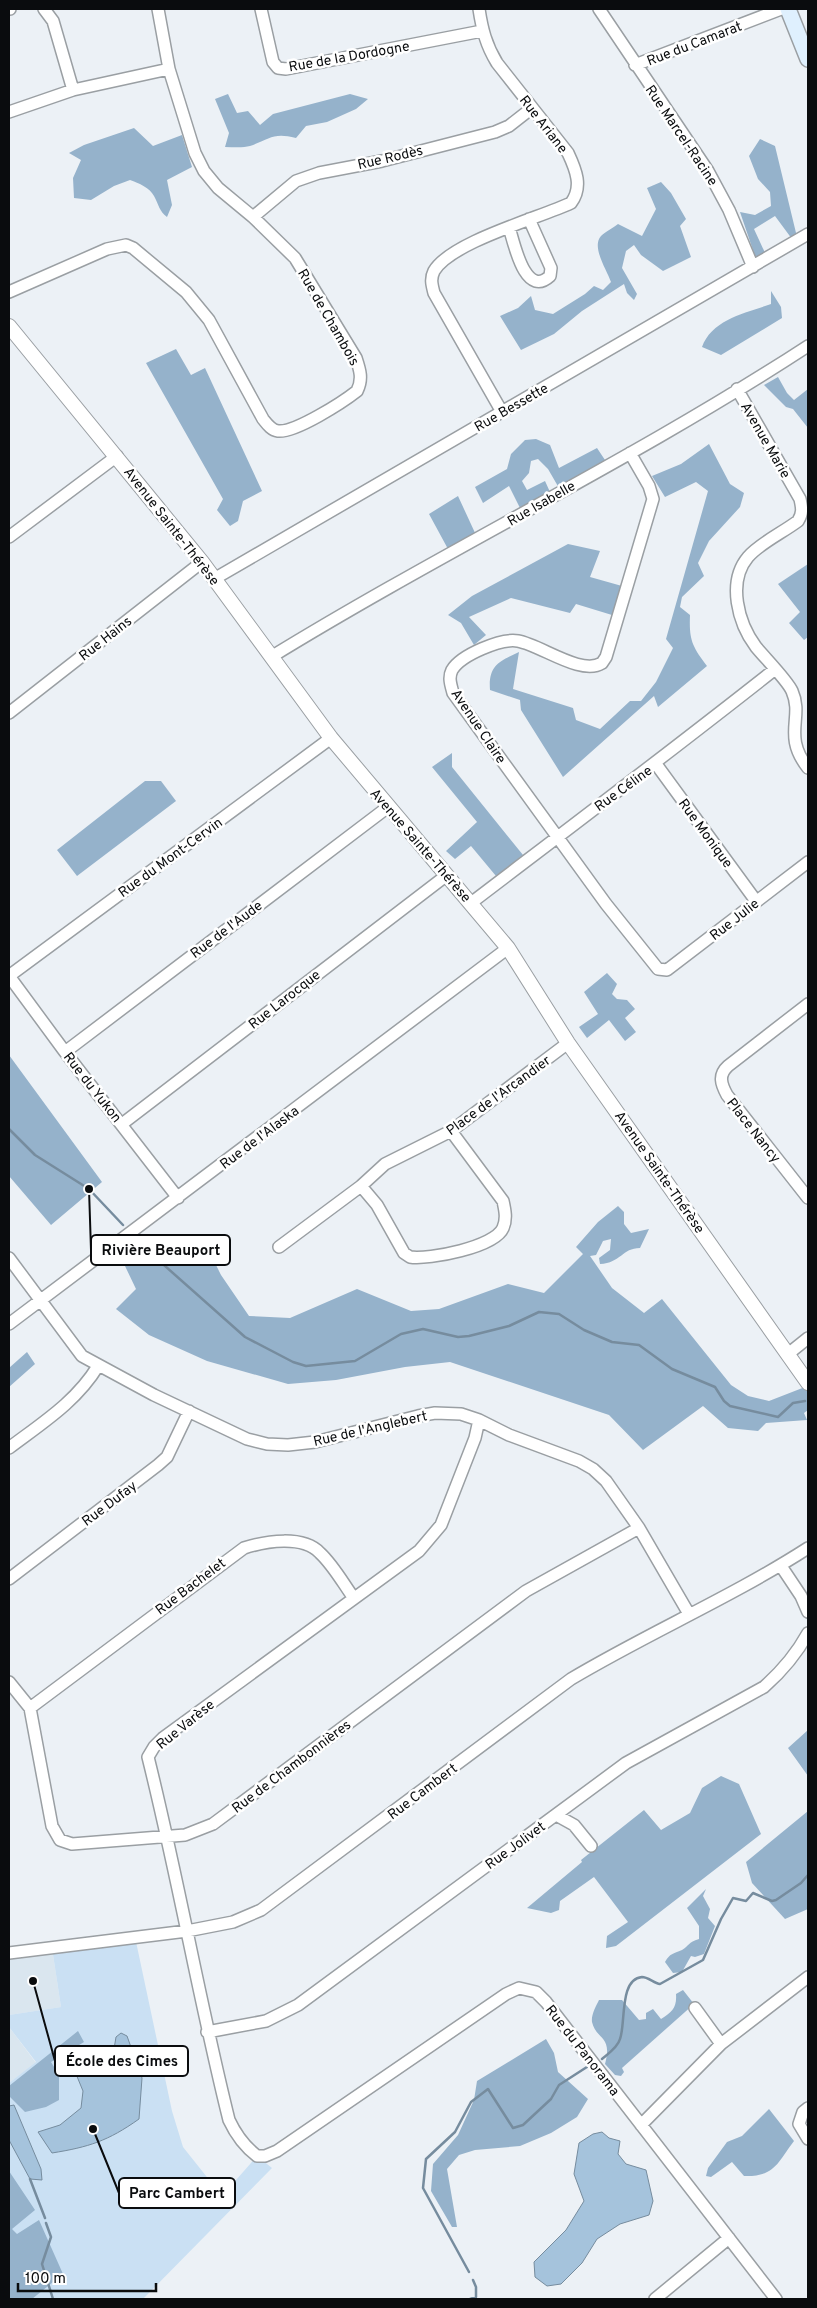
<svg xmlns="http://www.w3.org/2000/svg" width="817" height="2308" viewBox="0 0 817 2308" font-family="Overpass,sans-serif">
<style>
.built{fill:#dae6ef}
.green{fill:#cae0f3}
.forest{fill:#95b2cb}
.water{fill:#a5c3dc;stroke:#768c9e}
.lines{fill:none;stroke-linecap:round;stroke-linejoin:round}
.stream{stroke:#768c9e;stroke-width:2.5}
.minor-casing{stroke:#9a9fa3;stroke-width:14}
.tertiary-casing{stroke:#9a9fa3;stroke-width:16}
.secondary-casing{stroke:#9a9fa3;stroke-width:18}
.minor{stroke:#fff;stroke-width:11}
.tertiary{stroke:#fff;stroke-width:14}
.secondary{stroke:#dff0fe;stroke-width:15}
.labels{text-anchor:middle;stroke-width:5;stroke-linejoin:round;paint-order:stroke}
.street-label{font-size:14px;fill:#0a0c0e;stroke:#fff}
.leader{fill:none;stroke:#0a0c0e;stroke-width:2}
.callout-dot{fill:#0a0c0e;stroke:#fff;stroke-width:2}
.callout{fill:#fff;stroke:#0a0c0e;stroke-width:2}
.callout-label{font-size:15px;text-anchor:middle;font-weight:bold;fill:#0a0c0e}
</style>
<rect width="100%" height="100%" fill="#ecf1f6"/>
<path class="built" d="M52,1948L61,2007L9,2015V1955Z
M9,2027L36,2063L9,2083Z"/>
<path class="green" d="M135,1937L172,2111L183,2147L222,2196L257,2156L272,2168L143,2299H9V2083L36,2062L9,2027V2015L61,2007L52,1948Z"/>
<path class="forest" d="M228,94L237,113L248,111L260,125L273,114L350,94L368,99L356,109L327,122L306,126L296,138C273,132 270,139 250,146C243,148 233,147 225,147L229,133L215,99Z
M134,128L153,146L182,135L192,167L167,180L172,205L167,217C159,211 159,205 154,196C150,188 139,183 130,180L114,186L91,200L74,198L73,178L81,160L69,153L84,145Z
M760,139L775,146L797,237L792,239L775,216L754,229L766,255L756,259L740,212L755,215L771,206L770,192L758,179L749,156Z
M661,182L671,193L686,219L680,226L691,257L663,271L641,255L634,245L626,251L622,268L637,294L634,300L627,293L624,284L582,311L554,334L521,350L500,316L518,308L531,296L535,310L553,314L585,294L594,286L603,290L611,282C607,270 591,247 601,236C605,232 613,228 618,224L642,236L656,209L647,188Z
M771,291L781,307L782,318L721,355L702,347C712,319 746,313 771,304Z
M176,349L191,375L205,368L262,491L243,501L238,521L230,526L217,510L223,499L146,363Z
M778,377L787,393L794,400L808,389V428L793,409L786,407L764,385Z
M536,439L550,445L559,468L597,448L605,460L559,488L548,469L538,459L531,461L529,473L522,481L527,490L545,481L550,492L520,508L509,486L483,503L475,487L507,469L511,454L525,440Z
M709,444L730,484L744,493L740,507L709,541L698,563L704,576L682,597L680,607L690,615C689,640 692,646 707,666L658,707L654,696L563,777L521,710L520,700L490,690C488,665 500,661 519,652L513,689L573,708L576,720L600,729L630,701H641L656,682L673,648L666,639L708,491L696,482L665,497L652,476L681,464Z
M458,496L476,535L448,549L429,514Z
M568,544L600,551L590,577L622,586L612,615L576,604L570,613L511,598L469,617L486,635L474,645L461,623L448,615L472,596Z
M808,564V637L804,640L789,623L800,612L778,584Z
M452,753V767L523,855L496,876L471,846L455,859L446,851L477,822L432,767Z
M145,781H161L176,801L77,876L57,850Z
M607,973L617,984L612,994L617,999L627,1000L635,1009L625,1018L636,1032L625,1041L609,1020L587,1038L579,1027L598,1014L584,992Z
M9,1055L102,1182L51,1225L9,1176Z
M618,1206L624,1212V1224L631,1233L649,1229L640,1248C622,1248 621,1263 600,1264L599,1258L610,1250L611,1239L603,1241L596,1255L590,1256L612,1288L644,1313L662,1299L731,1385L748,1396L769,1401L805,1387L808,1392V1410L804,1413L807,1420L766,1423L758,1431L728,1428L703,1406L643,1450L609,1415L450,1362L405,1367L336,1380L288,1384L207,1361L149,1335L116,1309L136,1289L125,1266L150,1250L167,1262L203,1239L221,1275L249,1316L290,1318L357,1289L411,1311L439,1309L508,1284L544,1293L583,1254L576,1247L598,1222Z
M27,1352L35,1364L9,1387V1368Z
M808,1730V1776L788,1748Z
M721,1776L739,1784L761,1834L616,1946L606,1948L607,1936L628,1922L594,1877L560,1901L559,1910L551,1913L527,1908L582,1862L581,1860L644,1810L661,1830L690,1813L702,1788Z
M808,1811V1909L785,1919L752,1883L746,1862Z
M706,1889L703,1896L710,1909L708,1918L715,1926L704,1954L695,1957L691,1956L682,1972L673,1973L665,1962C670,1953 673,1954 682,1950C689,1946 688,1942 699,1939V1926L687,1908Z
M683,1990L694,2004L622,2068L624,2072L621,2076L615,2075L605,2064C613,2035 596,2040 592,2022C591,2015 596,2006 599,2000H622L639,2020L646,2019V2013L653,2009L661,2019C672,2012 677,2008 676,1994Z
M78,2031L84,2042L51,2062L59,2075V2100L46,2107L25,2112L9,2096V2086Z
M546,2039L554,2053L558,2072L588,2099L577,2117L551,2133L520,2146L475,2150L459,2155L447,2169L457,2227H452L431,2191L433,2164L458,2135L474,2100L477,2081Z
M769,2109L794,2141C778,2162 775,2177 744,2176L732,2162L711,2177L706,2176L708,2168L727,2142L742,2136Z
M9,2171L35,2210L12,2229L17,2234L39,2220L63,2274L32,2299H9Z"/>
<path class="water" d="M121,2033L127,2036L142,2078L139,2119C108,2141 89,2147 52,2153L38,2132L60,2125L81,2108L83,2091L76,2074L77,2064L84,2060L94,2063L108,2059L114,2049L116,2037Z
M14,2105L41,2169L42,2180L30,2179L9,2140V2106Z
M602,2132L609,2138L620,2141L618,2154L626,2164L646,2170L653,2201L649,2215L620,2224L597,2239L582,2263L561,2284L547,2286L535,2277L534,2262L566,2230L584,2201L574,2174L579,2143L593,2134Z"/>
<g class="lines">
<path class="stream" d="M9,1129L35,1155L89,1189L123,1225
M138,1242L245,1337L293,1362L306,1366L355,1361L401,1334L423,1329L458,1337L469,1336L509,1326L539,1312L559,1314L584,1330L612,1342L639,1345L672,1369L715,1387L724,1401L730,1406L778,1417L793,1403L805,1401
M602,2059C608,2054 618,2047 620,2039C626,2023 619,1979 642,1977C648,1977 654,1983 660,1984L703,1960L721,1919L733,1898L746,1901L753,1893L772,1901L776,1900L801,1883L808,1875
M30,2179L45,2218
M46,2223L51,2237L42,2264L53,2299
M469,2272L423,2188L426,2159L455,2132L471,2102L488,2089L513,2128L523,2125L551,2099L559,2085L590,2065
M470,2299L476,2297V2287L473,2280"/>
<defs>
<path id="minor" d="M9,9H10
M44,9L53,21L73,90
M261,9L273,62L278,68L286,69L482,31
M479,9C482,29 486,45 497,63L568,153C576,170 583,187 571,203C539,218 451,242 434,271C430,279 432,285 434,293L502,412
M599,9L708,171L729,210L753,267
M635,65L781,9
M9,112L73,90L169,69
M253,217L296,181L319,173L382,161L495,132L509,126L532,108
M509,227C514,243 525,299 550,276L551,268L529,219
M9,292L107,249L126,245L133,248L186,292L209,320L263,419C267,424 271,430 278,431C295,433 343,402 357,391C363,379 360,370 356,358L295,258L253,217L218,188L204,171L195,153L169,69L158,9
M737,389L800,499C802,508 803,513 798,521C782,533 760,543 748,557C727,582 738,623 756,647C765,658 787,680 792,691C804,718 782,735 808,768
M630,453L649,486L653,499L606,657L602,663C581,676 541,645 518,641C501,638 461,655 452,670C448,678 451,685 453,693L606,904L658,969L667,970L808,862
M9,537L117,456
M214,579L808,234
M271,657C447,549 635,459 808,346
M9,713L202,562
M656,764L756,901
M471,903C572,826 674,749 774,670
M808,1004L728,1066C718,1075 721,1084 727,1095L808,1198
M65,1052L388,807
M122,1124L447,875
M361,1186L377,1205L404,1253L410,1257C429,1260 495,1247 503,1228C507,1219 505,1210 503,1201L451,1131
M178,1198L65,1052L9,976L331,738
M279,1247L361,1186L385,1164L451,1131L568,1043
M9,1258L82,1356L154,1395L247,1439L267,1444L288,1445L315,1442L418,1416L435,1413L461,1414L479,1420L509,1435L579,1461L593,1469L606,1481L639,1528L689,1614
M9,1324L508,948
M788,1354L808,1338
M479,1420L475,1438L441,1525L419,1551L163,1738L154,1747L148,1757C178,1877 199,2000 229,2120C236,2135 244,2146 257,2156H265L277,2151L506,1994L519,1988L536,1992L546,2002L776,2299
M9,1448C42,1423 76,1402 98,1366
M781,1566L801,1596L808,1612
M9,1579L158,1465L167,1457L189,1411
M9,1682L30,1708L52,1826L60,1840L72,1844L185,1835L213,1824L526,1591L639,1528
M30,1708L244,1548C266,1541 303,1535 320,1553C333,1565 343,1583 353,1597
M556,1815L574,1825L591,1846
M9,1953L187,1931L233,1922L261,1910L571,1679C648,1633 732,1597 808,1548
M695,2008L721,2044
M207,2032L266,2021L298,2005L626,1763L764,1687C781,1672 797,1653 808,1633
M808,2108L803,2112L799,2124L808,2139
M641,2125L721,2044L808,1977
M655,2299L729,2238"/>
<path id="tertiary" d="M9,326L202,562L331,738L508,948L568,1043L808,1383"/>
<path id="secondary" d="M788,9L808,59"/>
</defs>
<use href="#minor" class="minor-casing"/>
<use href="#tertiary" class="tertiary-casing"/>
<use href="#secondary" class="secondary-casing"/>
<use href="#minor" class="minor"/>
<use href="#tertiary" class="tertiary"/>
<use href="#secondary" class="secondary"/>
</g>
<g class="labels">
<g class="street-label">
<text transform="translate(694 43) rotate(-21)" y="5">Rue du Camarat</text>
<text transform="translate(349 56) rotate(-10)" y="5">Rue de la Dordogne</text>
<text transform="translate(544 124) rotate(52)" y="5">Rue Ariane</text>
<text transform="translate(682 135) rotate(56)" y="5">Rue Marcel-Racine</text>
<text transform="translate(390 157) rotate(-13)" y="5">Rue Rodès</text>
<text transform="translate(329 317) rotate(60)" y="5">Rue de Chambois</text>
<text transform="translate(511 407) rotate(-30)" y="5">Rue Bessette</text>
<text transform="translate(766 440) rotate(60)" y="5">Avenue Marie</text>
<text transform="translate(541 503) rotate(-30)" y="5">Rue Isabelle</text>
<text transform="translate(172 526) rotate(52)" y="5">Avenue Sainte-Thérèse</text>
<text transform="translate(105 638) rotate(-38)" y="5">Rue Hains</text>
<text transform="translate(479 726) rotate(56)" y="5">Avenue Claire</text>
<text transform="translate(623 788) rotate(-36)" y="5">Rue Céline</text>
<text transform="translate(706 833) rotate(54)" y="5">Rue Monique</text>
<text transform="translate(421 845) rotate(49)" y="5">Avenue Sainte-Thérèse</text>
<text transform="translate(170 857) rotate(-36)" y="5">Rue du Mont-Cervin</text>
<text transform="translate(734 919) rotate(-38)" y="5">Rue Julie</text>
<text transform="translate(226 929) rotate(-37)" y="5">Rue de l'Aude</text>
<text transform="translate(284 999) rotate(-38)" y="5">Rue Larocque</text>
<text transform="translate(93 1087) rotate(52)" y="5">Rue du Yukon</text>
<text transform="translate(498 1095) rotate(-36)" y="5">Place de l'Arcandier</text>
<text transform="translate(754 1130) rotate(52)" y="5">Place Nancy</text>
<text transform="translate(259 1137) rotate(-37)" y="5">Rue de l'Alaska</text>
<text transform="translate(660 1172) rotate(55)" y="5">Avenue Sainte-Thérèse</text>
<text transform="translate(370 1428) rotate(-13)" y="5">Rue de l'Anglebert</text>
<text transform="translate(109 1503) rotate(-37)" y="5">Rue Dufay</text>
<text transform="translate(190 1586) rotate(-37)" y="5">Rue Bachelet</text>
<text transform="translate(185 1724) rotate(-39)" y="5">Rue Varèse</text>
<text transform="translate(291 1766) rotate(-37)" y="5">Rue de Chambonnières</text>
<text transform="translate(422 1791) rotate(-37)" y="5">Rue Cambert</text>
<text transform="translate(515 1845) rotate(-36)" y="5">Rue Jolivet</text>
<text transform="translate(583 2050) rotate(52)" y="5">Rue du Panorama</text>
</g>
</g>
<path class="leader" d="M89 1189L91 1250M33 1981L55 2061M93 2129L119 2193"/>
<g class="callout-dot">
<circle cx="89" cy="1189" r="5"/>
<circle cx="33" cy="1981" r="5"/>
<circle cx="93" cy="2129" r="5"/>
</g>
<g class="callout">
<rect x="91" y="1235" width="139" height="30" rx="5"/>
<rect x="55" y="2046" width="133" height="30" rx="5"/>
<rect x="119" y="2178" width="116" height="30" rx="5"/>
</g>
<g class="callout-label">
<text x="161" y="1255">Rivière Beauport</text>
<text x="122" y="2066">École des Cimes</text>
<text x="177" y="2198">Parc Cambert</text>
</g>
<rect width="817" height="2308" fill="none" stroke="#0a0c0e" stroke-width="20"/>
<path d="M18 2283v8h138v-8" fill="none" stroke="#0a0c0e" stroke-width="2.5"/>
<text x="25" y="2283" font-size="15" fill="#0a0c0e" stroke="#ffffff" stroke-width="4" paint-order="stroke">100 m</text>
</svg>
